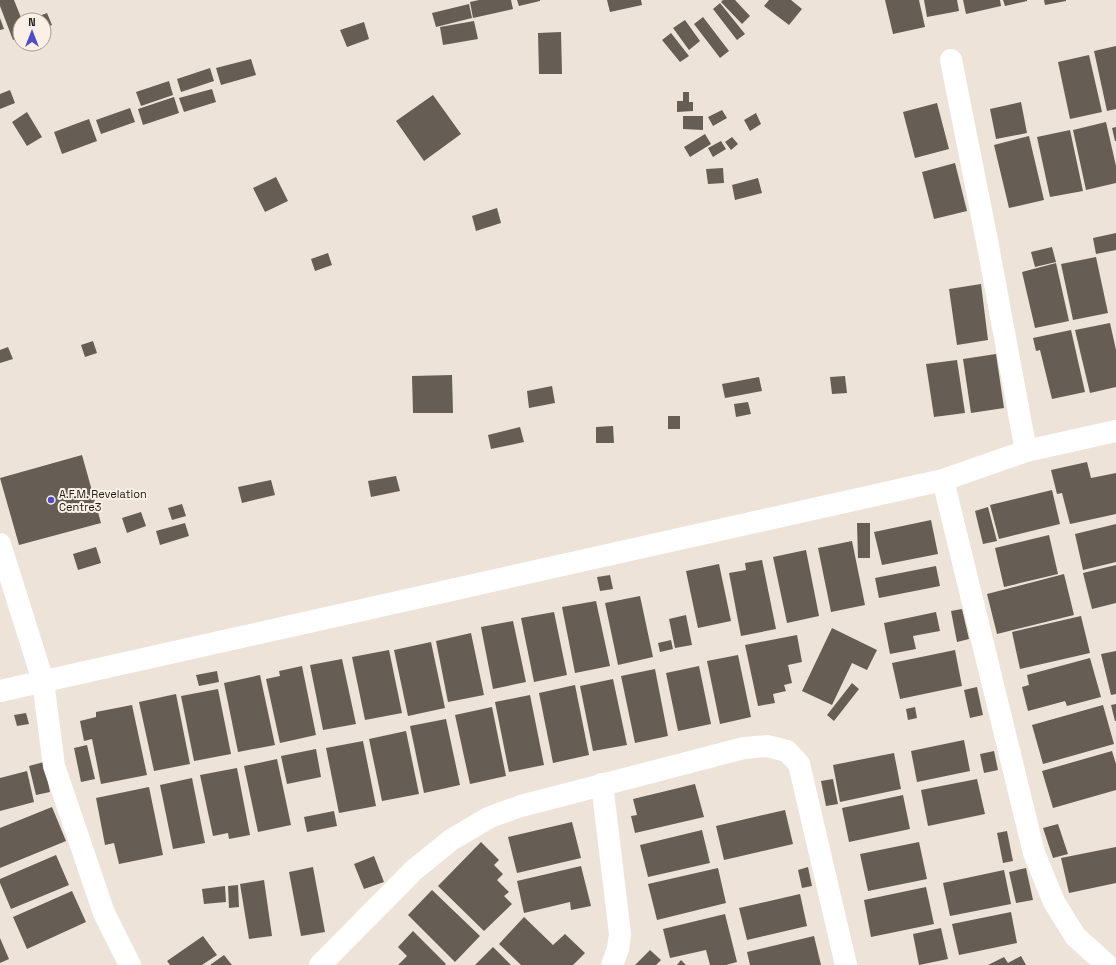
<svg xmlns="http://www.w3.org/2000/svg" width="1116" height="965" viewBox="0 0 1116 965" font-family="'Space Grotesk',sans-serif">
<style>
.building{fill:#665d54}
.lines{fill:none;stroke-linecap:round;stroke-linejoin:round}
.minor{stroke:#fff;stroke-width:22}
.poi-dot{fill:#504dc4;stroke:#faf0e5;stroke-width:1.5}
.labels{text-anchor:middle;stroke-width:4;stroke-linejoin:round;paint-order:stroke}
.poi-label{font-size:11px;fill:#24201c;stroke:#faf0e5;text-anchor:start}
</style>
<rect width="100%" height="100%" fill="#ede3d8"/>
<path class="building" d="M0,0H14L22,20H20V37L13,40L0,6Z
M479,0H511L513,9L473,18L470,2Z
M517,0H540V1L519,6Z
M607,0H641L642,5L610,12Z
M723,0H735L750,16L742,24L721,2Z
M769,0H791L802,9L789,25L764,6Z
M885,0H919L925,27L893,34Z
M924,0H957L959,11L927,17Z
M963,0H1000L1001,6L966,14Z
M1003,0H1027V1L1005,6Z
M1044,0H1066V1L1045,5Z
M720,3L745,34L737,40L713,9Z
M469,4L472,18L436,27L432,13Z
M47,13L52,25L44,28V20H29Z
M703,17L729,51L720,58L694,24Z
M0,18L4,29L0,30Z
M685,20L700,41L689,50L673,28Z
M474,21L478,39L443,45L440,27Z
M364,22L369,39L347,47L340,30Z
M561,32L562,74H539L538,33Z
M671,33L689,56L680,62L662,40Z
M1116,46V109L1107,111L1094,51Z
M1089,55L1102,112L1070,119L1058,62Z
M251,59L256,75L221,85L216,68Z
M210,68L214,81L181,92L177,79Z
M169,81L173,95L141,106L136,92Z
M212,89L216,102L184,112L179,98Z
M10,90L15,103L0,109V94Z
M683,92H689V102H693V111L677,112V101H683Z
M433,95L461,134L424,161L396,121Z
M174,97L179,113L143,125L138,109Z
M1021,102L1027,133L996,139L990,109Z
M937,103L949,149L915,158L903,112Z
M130,108L135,122L101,134L96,120Z
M722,110L727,118L713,126L708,117Z
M27,112L42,137L27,146L12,122Z
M756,113L761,124L750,131L744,120Z
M683,116H703V130L683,129Z
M89,119L97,141L62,154L54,132Z
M1106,122L1116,166V183L1086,190L1073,130Z
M1116,127V141H1115L1112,128Z
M1070,130L1083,191L1050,197L1037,137Z
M705,134L711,144L690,157L684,147Z
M1029,136L1044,200L1009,208L994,145Z
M732,137L738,144L731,150L725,142Z
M721,141L726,149L713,157L708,148Z
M955,163L967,211L934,219L922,172Z
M723,168L724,183L708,184L706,169Z
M276,177L288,201L265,212L253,188Z
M758,178L762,193L735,200L732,185Z
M497,208L501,223L476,231L472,216Z
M1116,233V250L1096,254L1093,238Z
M1052,247L1056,262L1035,267L1031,252Z
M328,253L332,265L315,271L311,259Z
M1096,257L1108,313L1073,320L1061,264Z
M1056,263L1069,321L1035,328L1022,272Z
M981,284L988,340L957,345L949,289Z
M1110,323L1116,350V387L1090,393L1075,330Z
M1071,330L1085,392L1052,399L1040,350L1036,351L1033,338Z
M93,341L97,353L85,357L81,345Z
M8,347L13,359L0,363V350Z
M996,354L1004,408L971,413L963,359Z
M957,360L965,413L934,417L926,364Z
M452,375L453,413H413L412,376Z
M845,376L847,393L832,394L830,377Z
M759,377L762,391L725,398L722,384Z
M552,386L555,403L529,408L527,391Z
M748,402L751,414L736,417L734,404Z
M668,416H680V429H668Z
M613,426L614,443H596V427Z
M520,427L524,442L491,449L488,435Z
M82,455L101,523L19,545L0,478Z
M1087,462L1091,478L1116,473V514L1070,524L1062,493L1057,494L1051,470Z
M396,476L400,491L371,497L368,481Z
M271,480L275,495L242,503L238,487Z
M1052,490L1060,524L999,539L990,505Z
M182,504L186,516L172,520L168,508Z
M988,507L997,541L983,544L975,511Z
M141,512L146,526L127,533L122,518Z
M931,520L938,554L882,565L874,532Z
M185,523L189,536L160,545L156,531Z
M857,523H870V558H858Z
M1116,524V562L1083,570L1075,534Z
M1049,535L1058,574L1004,587L995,548Z
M852,541L865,605L831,612L818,548Z
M96,547L101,563L78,570L73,554Z
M806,550L819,616L787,623L773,557Z
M762,560L776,629L741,636L729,573L746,570L745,563Z
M719,564L731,621L698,628L686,571Z
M1116,565V603L1092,609L1083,573Z
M936,566L940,586L879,598L875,578Z
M1064,574L1074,615L997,634L987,594Z
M610,575L613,589L600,591L597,577Z
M640,596L653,657L618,665L605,603Z
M596,601L610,666L575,673L562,607Z
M962,609L969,639L957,642L951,611Z
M554,612L567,675L534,682L521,618Z
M936,612L940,631L913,636L916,649L890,654L884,623Z
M686,615L692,645L675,648L669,619Z
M1081,616L1090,653L1020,669L1012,632Z
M513,621L526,682L493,689L481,627Z
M832,628L877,650L867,670L852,663L832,705L802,691Z
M471,633L484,695L448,702L436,641Z
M797,635L802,662L788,665L792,683L784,685L786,691L773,694L775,703L758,706L745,645Z
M671,640L673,649L660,652L658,643Z
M431,642L445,708L408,716L394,650Z
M389,650L402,713L365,720L352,657Z
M955,650L962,686L900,699L892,663Z
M1116,651V694L1111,695L1101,654Z
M738,655L751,717L720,724L707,661Z
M1090,658L1101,697L1067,706L1065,701L1028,711L1022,687L1029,685L1027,675Z
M342,659L356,724L323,730L310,665Z
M302,666L316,735L280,743L266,679L280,676L279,671Z
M699,666L711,724L678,731L666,673Z
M655,669L668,736L635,743L621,676Z
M217,671L219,682L199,686L196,675Z
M260,675L275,745L238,752L224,683Z
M613,679L627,745L593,751L580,686Z
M852,683L859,689L834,721L827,715Z
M575,685L589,755L553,763L539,693Z
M977,687L983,715L970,718L964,690Z
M218,689L231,754L194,761L181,696Z
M176,694L190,764L154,771L139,702Z
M530,695L544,765L509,772L495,702Z
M1116,704V721H1115L1111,705Z
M132,705L147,775L101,784L92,739L84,741L80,721L96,717V712Z
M1103,705L1114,744L1043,764L1032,725Z
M492,707L506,776L470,784L455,715Z
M915,707L917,718L908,720L906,709Z
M26,713L29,724L17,726L14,715Z
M446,719L460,785L424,793L410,726Z
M406,731L419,794L382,801L369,739Z
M964,740L970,771L917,782L911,751Z
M363,741L376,806L339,813L326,748Z
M87,745L95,779L81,782L74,748Z
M316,749L321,777L287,784L281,756Z
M994,751L998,770L984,773L980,754Z
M1112,751L1116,764V790L1053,808L1042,771Z
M894,753L901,789L840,802L833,765Z
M277,759L291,825L258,832L244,766Z
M44,762L50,792L36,795L29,766Z
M237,768L250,835L229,839L228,833L213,836L200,775Z
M27,771L34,802L0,811V778Z
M192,778L205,843L173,849L160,785Z
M833,779L838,804L826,806L821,781Z
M977,779L985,814L928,826L921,790Z
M695,784L704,817L635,833L631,816L637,815L633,799Z
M149,787L163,855L119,864L114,843L105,845L96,798Z
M903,795L910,829L849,842L842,808Z
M52,807L66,841L0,868V828Z
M785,810L793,844L724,860L716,826Z
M334,811L337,826L307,832L304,817Z
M572,822L581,858L517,873L508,837Z
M1058,824L1068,854L1053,858L1043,828Z
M702,830L710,863L648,877L640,845Z
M1007,831L1013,861L1003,863L997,833Z
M481,842L499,860L494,865L503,874L497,880L509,892L504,896L512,904L484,931L438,886Z
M919,842L927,879L868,891L860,854Z
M1116,847V883L1069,893L1061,858Z
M56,855L69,885L11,909L0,883V879Z
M374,856L384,882L364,889L354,864Z
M581,866L591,906L571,910L570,902L524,913L517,881Z
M313,867L325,932L301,936L289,872Z
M808,867L812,886L802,888L798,870Z
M718,868L726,903L657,920L648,884Z
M1026,868L1033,900L1016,903L1009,872Z
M1004,870L1011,904L950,916L943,883Z
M264,880L272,936L249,939L240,884Z
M238,885L239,907L229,908L228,886Z
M225,886L226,902L204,904L202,889Z
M926,887L934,924L871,937L864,900Z
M432,890L480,936L455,962L408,915Z
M72,891L86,922L27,949L13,917Z
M800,894L807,926L747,940L739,908Z
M1011,912L1017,943L959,955L952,924Z
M725,914L737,962L726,965H710L706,950L670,958L663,929Z
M524,917L553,945L565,934L585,953L573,965H521L499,944Z
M941,928L948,959L919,965L913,934Z
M413,931L446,964L445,965H398L407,956L398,947Z
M203,936L217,955L202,965H170L167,961Z
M814,936L821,965H750L747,952Z
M0,938L9,959L0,963Z
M493,947L511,965H475Z
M650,950L661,960L656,965H635Z
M224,955L232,965H210Z
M1021,956L1026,965H988L1004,957L1008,963Z
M681,960L686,965H677Z"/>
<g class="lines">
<path class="minor" d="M951,60L988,246L1026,451
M943,480L1034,853L1054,902L1075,936L1107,965
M0,544L43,681L54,766L104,913L130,965
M0,691L943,480L1026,451L1116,431
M602,784L620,934L618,949L612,965
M320,965L414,870L451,840L490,817L521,806L744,748L767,746L787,751L799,764L846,965"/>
</g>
<circle class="poi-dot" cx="51" cy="500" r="4"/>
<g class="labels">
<g class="poi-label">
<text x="59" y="498">A.F.M. Revelation<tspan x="59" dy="13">Centre3</tspan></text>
</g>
</g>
<g transform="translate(32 32)"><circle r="19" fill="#faf0e5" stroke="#a49d95"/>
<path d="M0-3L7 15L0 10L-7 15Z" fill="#504dc4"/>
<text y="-6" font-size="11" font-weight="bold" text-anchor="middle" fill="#24201c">N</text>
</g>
</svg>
